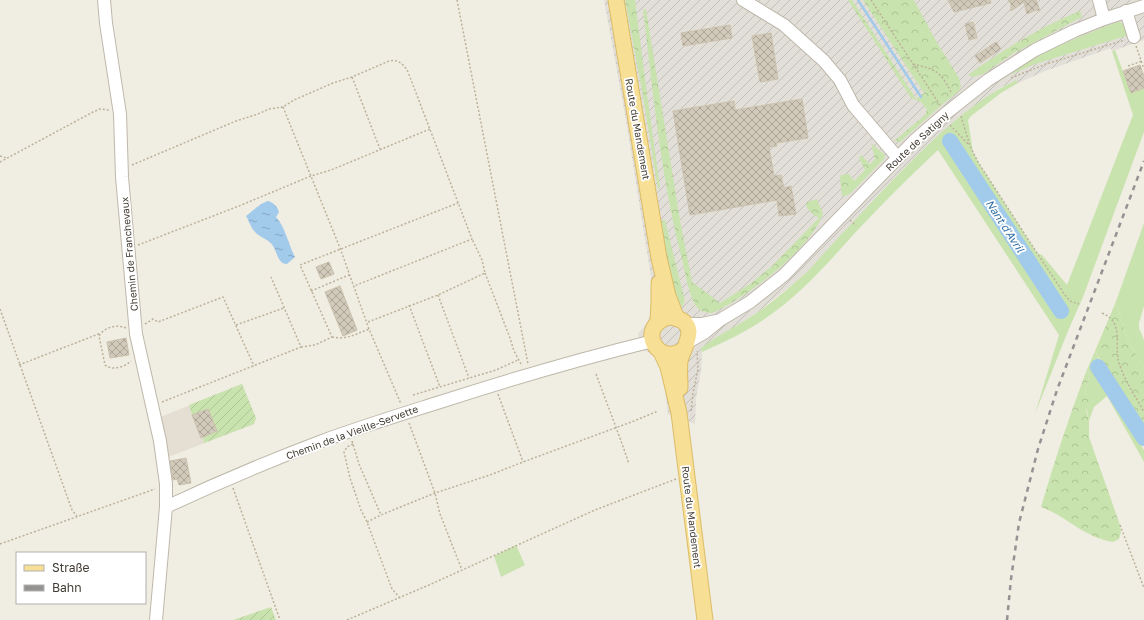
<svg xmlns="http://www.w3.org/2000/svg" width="1144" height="620" viewBox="0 0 1144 620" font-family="'Golos Text',sans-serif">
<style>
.residential{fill:#e4dfd2}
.industrial{fill:url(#industrial-furrows)}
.grass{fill:#c9e3ae;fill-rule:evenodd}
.forest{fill:url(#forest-crowns)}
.garden{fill:url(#garden-furrows)}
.water{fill:url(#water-ripples)}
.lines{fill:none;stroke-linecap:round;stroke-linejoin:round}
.stream{stroke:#a2caeb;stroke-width:2.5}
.river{stroke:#a2caeb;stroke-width:16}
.building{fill:url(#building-cross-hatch);stroke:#cbc1ad}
.minor-casing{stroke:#beb8aa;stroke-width:14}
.major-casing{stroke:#dbbc67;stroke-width:17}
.path{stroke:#bcb199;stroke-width:1.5;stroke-dasharray:2 2;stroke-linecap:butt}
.minor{stroke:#fff;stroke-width:12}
.major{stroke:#f7df95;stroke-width:15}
.rail{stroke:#939393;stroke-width:2.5;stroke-dasharray:5 5;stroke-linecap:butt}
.labels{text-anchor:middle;stroke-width:3.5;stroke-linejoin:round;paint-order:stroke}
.street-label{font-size:10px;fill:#423d34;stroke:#fff}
.water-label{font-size:11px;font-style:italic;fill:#3572a6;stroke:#fff}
</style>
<defs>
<pattern id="industrial-furrows" width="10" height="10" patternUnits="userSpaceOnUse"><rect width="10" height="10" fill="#e2ded8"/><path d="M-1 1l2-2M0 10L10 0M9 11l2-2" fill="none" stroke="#c3bfba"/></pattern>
<pattern id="forest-crowns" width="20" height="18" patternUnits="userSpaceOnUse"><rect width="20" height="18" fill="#c9e3ae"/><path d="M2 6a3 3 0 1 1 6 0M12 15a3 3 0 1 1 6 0" fill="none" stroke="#aec496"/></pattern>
<pattern id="garden-furrows" width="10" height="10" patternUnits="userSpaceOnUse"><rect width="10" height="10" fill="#c9e3ae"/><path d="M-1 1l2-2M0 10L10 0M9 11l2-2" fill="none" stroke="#aec496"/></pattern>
<pattern id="water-ripples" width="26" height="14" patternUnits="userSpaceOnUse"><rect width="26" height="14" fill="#a2caeb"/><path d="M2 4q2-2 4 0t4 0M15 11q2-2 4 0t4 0" fill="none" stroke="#86a5bf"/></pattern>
<pattern id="building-cross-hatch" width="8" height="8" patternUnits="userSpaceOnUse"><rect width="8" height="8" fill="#d1c9b9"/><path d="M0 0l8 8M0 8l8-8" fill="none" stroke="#aba497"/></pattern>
</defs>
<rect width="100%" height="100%" fill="#f0ede3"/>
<path class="residential" d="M242,384L256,418L254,424L166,458L158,418Z"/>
<path class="industrial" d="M604,0H1144V40L1112,51L1111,48L1045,71L1018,83L1016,80L1000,88L960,116L905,168L808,271L793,284L758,312L701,348L702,352L701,371L696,398L695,424L668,414L662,367L655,357L646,351L643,350L638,334L647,323L652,309V283L626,120Z"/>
<path class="grass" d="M1117,22C1125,22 1126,28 1129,35L1035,64L1012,74V72C1044,50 1081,36 1117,22Z
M1115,50L1131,93L1144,88V132L1083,297L1068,331L1035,414L1059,335L938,150C909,177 881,205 854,234C827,264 800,295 766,318C746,332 724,342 702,352L701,348C719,334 739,325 758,312C776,300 792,285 808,271C835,241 863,211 891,182C929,143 967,104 1016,80L1018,83L1001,93L971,116L968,120L973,152L978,162L1037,253L1042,255L1067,285L1133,115L1112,51ZM952,136L1063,306L1058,316L946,143L952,138Z
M647,94L660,188L658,189L643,96Z
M1144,223V306L1139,323V328L1144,340V369L1126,336L1117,305L1115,304Z
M1095,351L1100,361L1096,372L1144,450V462L1107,396L1094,407L1089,421L1084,396L1090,373L1086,372Z
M516,545L525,565L501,577L494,556Z"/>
<path class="forest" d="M625,0H635L647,94L643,96Z
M848,0H852L916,99L924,93L863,0H914L936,41L959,78L961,87L959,91L944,103L900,142L894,141L925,115L927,110L921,102L911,98Z
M643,9L646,10L680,220L692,282L720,303L750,284L772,266L819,218C813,215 810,212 806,206L807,202L817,199L823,214C810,250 746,298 712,313C706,313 699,311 696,306C690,298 684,270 682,259C661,178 653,93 643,9Z
M1080,11L1082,17L1014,53L983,74L973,77L968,75C1003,50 1040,27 1080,11Z
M871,143L885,155L884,159L851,193L845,196H842L840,178L841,175L849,174L854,181L865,170L859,158L861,155L870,164L875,159Z
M665,220L685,301L682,307C667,282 666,249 661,221Z
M1115,304L1117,305L1126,336L1144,369V430L1095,351Z
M1086,372L1090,373L1084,396L1091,402L1086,410L1089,421V437L1120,525L1121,532L1119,539L1113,542C1085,538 1066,516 1041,507C1054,462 1069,417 1086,372Z"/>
<path class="garden" d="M242,384L256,418L254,424L204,443L203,437L217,431L208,409L192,415L189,405Z
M271,607L276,620H233Z"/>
<path class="water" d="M268,201C274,203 277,206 279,212L276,217C286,228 288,244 295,257L287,264C278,264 277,252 273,246C268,238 260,238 255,232C251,228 249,221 246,216L261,204Z"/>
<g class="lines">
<path class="stream" d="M858,0L921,97"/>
<path class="river" d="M950,141L1061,311
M1098,367L1144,438"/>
</g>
<path class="building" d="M948,0H990L991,3L954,12Z
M1008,0H1036L1040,11L1036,10L1027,14L1024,2L1011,11V4Z
M973,22L977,38L969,40L965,24Z
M730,25L732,38L683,46L681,33Z
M771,33L778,79L760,82L752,36Z
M996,42L1001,49L980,63L975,56Z
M1140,65L1144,76V88L1131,93L1123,71Z
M802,99L808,138L776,143L777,146L769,147L774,176L781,175L784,188L791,186L796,214L779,216L777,200L690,215L673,111L734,101L735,110Z
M329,262L334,274L321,279L316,267Z
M340,286L357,330L343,336L325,292Z
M126,338L129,355L110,358L107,342Z
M208,409L217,431L201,438L192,415Z
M186,458L191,483L179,485L177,479L173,480L170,461Z"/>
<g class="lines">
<defs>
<path id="minor" d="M104,0L106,23L120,114L122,177L136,334L160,441L166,484V507L156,620
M743,0L784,25L824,61L840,80L853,105L898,158
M1099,0L1104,19
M1126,11L1134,37
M685,324H702L717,321
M688,342L704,333L720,320L750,302L784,275L916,139L945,114L988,80L1035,50L1074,31L1104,19L1144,6
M166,507C217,483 269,461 322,441C360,427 399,415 437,403C508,380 580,359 653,341"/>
<path id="major" d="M616,0L659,258L668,296L677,319
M658,323L659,301V283
M661,352L668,367L679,413L705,620
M680,388C680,379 679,370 680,361C683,347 700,327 677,318C672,317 666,317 662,320C639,332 659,366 683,350"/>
</defs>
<use href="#minor" class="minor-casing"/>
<use href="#major" class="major-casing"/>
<path class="path" d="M457,0L528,364
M871,0L940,105
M1136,46L1144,69
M913,64C937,70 940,71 951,92
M1128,66L1142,61
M352,77L380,149
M1011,78L1046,64L1125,40
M283,107L340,248L369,329L401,404
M961,116L970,146L978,162L1037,253L1065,295L1070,301L1079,304
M950,125L969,145
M0,156L7,158
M0,162L93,112L100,109L109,110
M132,165L236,121L258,114L269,109L283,107L294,100L333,83L352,77L389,61C398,59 404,64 408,72L472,239L354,286
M850,220L856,226
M138,245L239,206L311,176L331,170L430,129
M485,273L510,338L514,351L522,366
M311,291L349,275
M438,295L469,378
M409,305L440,387
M0,309L72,510L77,516
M1102,313C1108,316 1113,319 1115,325C1119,336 1116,348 1118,359C1123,379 1135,395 1144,412
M368,322L438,295L485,273L482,260L472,239
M145,324L153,319L158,322L223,297L254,366
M236,325L284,308
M126,328C117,324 104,327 99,336L105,365C112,371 125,367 131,361
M332,337C347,340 356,334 369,329
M301,347L315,345L332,337L300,265L458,203
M19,365L101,333
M596,374C607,404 619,434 629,464
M498,394L523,462
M413,395L496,370L518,360
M162,402L301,347L271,277
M691,411L693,393L698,369L697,351
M409,423L435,493L440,514L462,570
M352,441L359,464L381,515L435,493L490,475L523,462L634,421L658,411
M353,444L347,447L344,452L350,478L361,510L367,522L392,589L400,598
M233,488L280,620
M367,522L381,515
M1120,525L1144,588
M0,544L155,489
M347,620L429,585L595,510L676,479"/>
<use href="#minor" class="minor"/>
<use href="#major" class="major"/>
<path class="rail" d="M1007,620L1011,579L1019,523L1038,449L1057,390L1144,161"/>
</g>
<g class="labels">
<g class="street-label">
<text transform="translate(638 129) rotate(80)" y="4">Route du Mandement</text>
<text transform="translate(917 141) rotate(-43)" y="4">Route de Satigny</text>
<text transform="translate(129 254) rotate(-95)" y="4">Chemin de Franchevaux</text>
<text transform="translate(352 432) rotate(-20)" y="4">Chemin de la Vieille-Servette</text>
<text transform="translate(692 517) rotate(83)" y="4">Route du Mandement</text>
</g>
<g class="water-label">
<text transform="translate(1005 226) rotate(57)" y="4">Nant d'Avril</text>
</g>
</g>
<rect x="16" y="552" width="130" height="52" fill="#ffffff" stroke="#b3b1ae"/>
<rect x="24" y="565" width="20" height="6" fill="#f7df95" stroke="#b3b1ae"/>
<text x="52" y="572" font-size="12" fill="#423d34">Straße</text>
<rect x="24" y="585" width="20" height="6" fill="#939393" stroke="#b3b1ae"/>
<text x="52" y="592" font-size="12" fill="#423d34">Bahn</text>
</svg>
